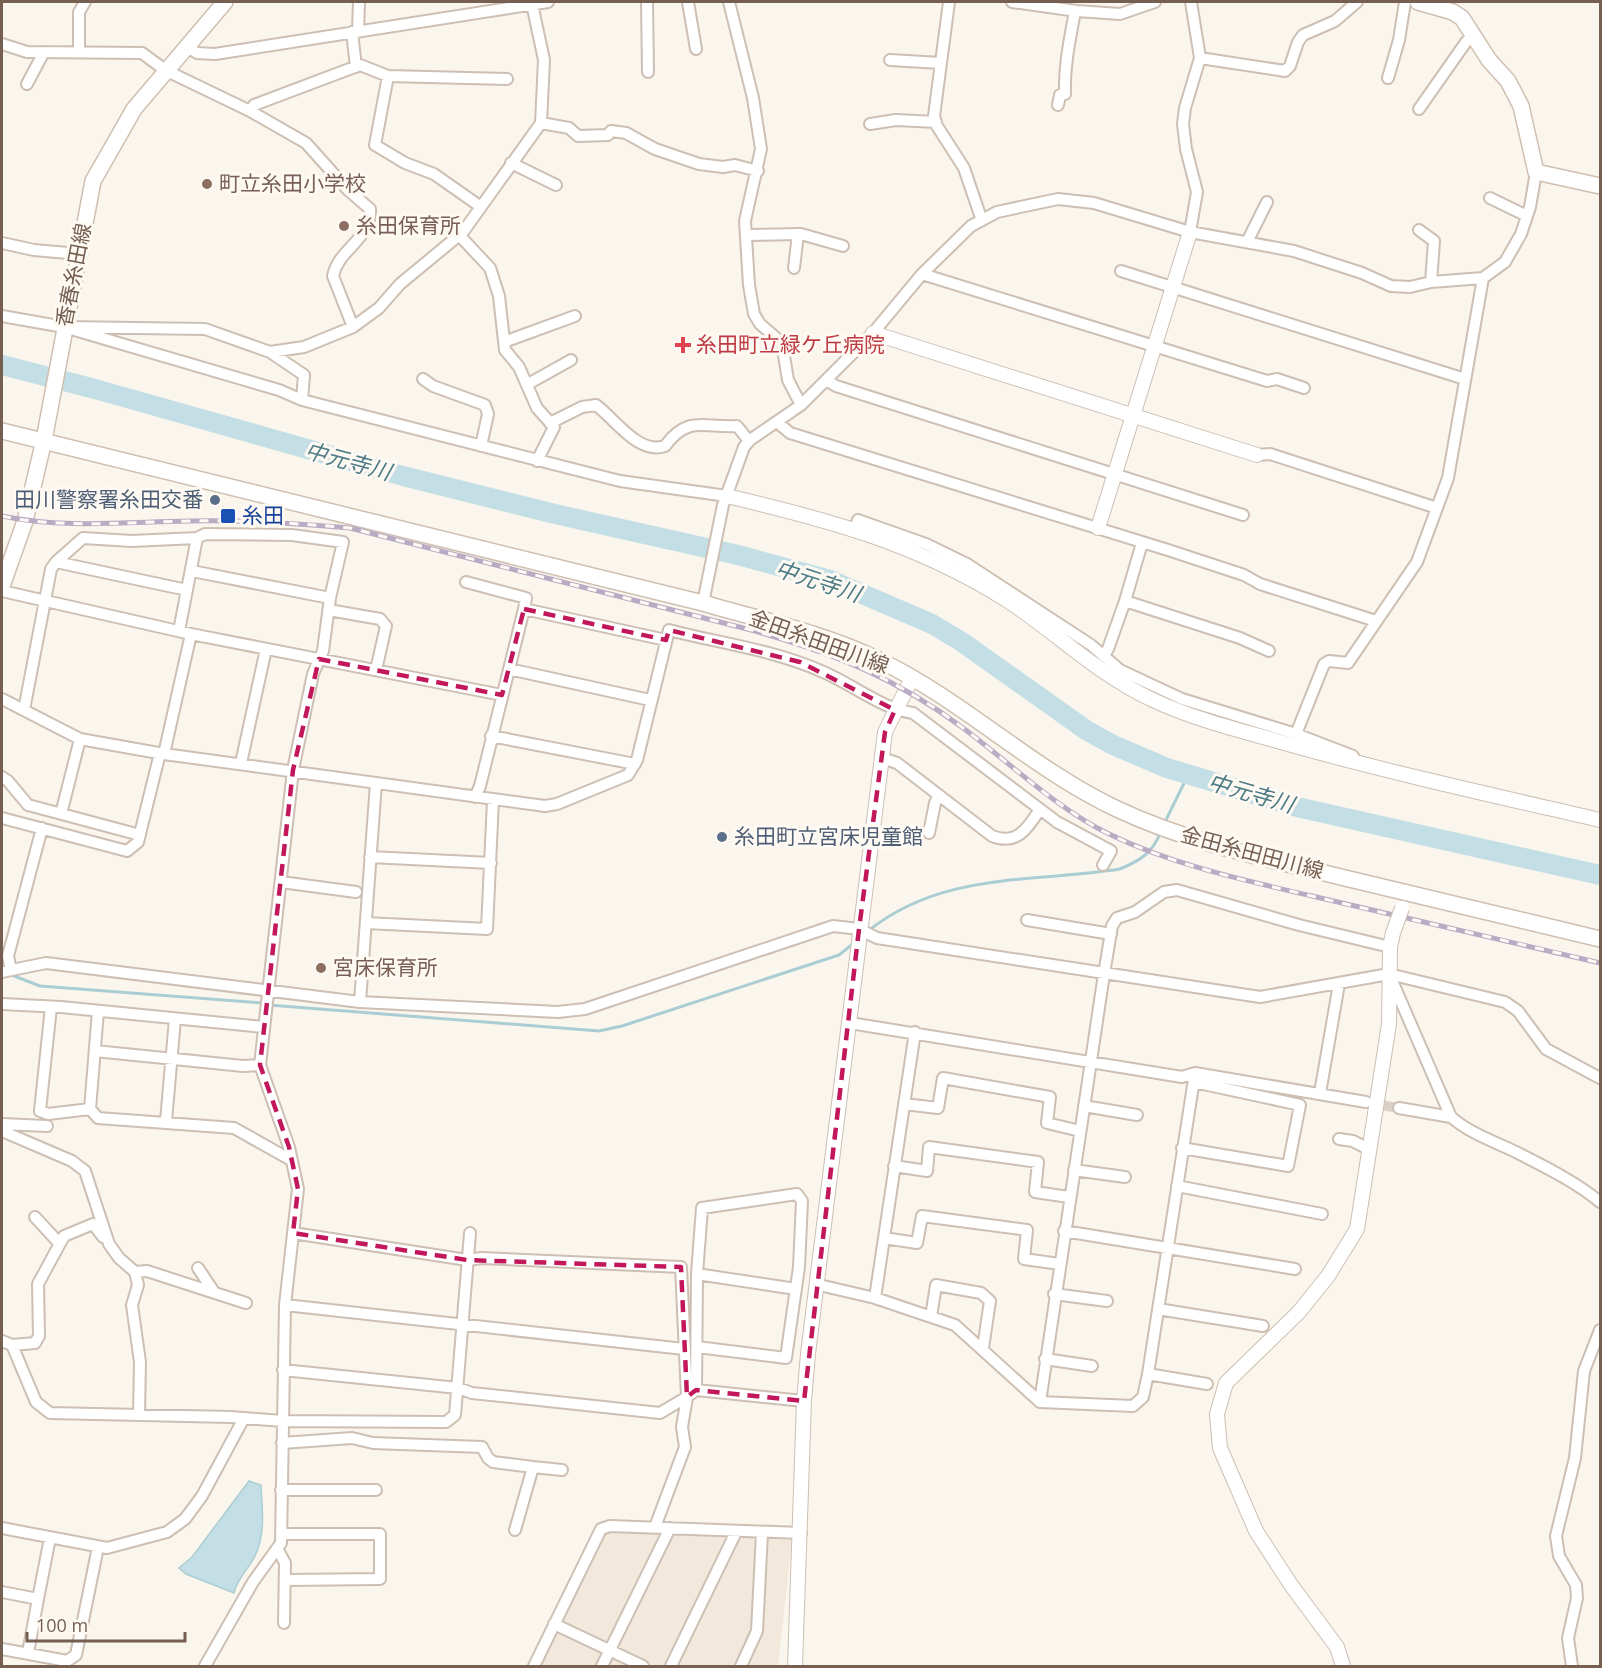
<svg xmlns="http://www.w3.org/2000/svg" width="1602" height="1668" viewBox="0 0 1602 1668" font-family="'Open Sans','Noto Sans JP',sans-serif">
<style>
.residential{fill:#f2e8dc}
.water{fill:#c3dee4;stroke:#aacdd4;stroke-width:1.5}
.lines{fill:none;stroke-linecap:round;stroke-linejoin:round}
.stream{stroke:#aacdd4;stroke-width:3}
.river{stroke:#c3dee4;stroke-width:20}
.minor-tunnel{stroke:#dad0c6;stroke-width:10;stroke-dasharray:10 5;stroke-linecap:butt}
.minor-casing{stroke:#cdbfb3;stroke-width:14}
.tertiary-casing{stroke:#cdbfb3;stroke-width:16}
.secondary-casing{stroke:#cfbfb1;stroke-width:18}
.minor{stroke:#fff;stroke-width:10}
.tertiary{stroke:#fff;stroke-width:14}
.secondary{stroke:#fff;stroke-width:15}
.rail-casing{stroke:#baabc5;stroke-width:5}
.rail{stroke:#fefaf3;stroke-width:3;stroke-dasharray:9;stroke-linecap:butt}
.tertiary-bridge-casing{stroke:#cdbfb3;stroke-width:16;stroke-linecap:butt}
.tertiary-bridge{stroke:#fff;stroke-width:14}
.marked{fill:none;stroke:#c2185b;stroke-width:4.5;stroke-dasharray:12 8;stroke-linejoin:round}
.education-dot{fill:#8d6e63;stroke:#fefaf3;stroke-width:2}
.health-dot{fill:#e0444e;stroke:#fefaf3;stroke-width:2}
.service-dot{fill:#5c6f8a;stroke:#fefaf3;stroke-width:2}
.transit-dot{fill:#1a4fb4;stroke:#fefaf3;stroke-width:2}
.labels{text-anchor:middle;stroke-width:6;stroke-linejoin:round;paint-order:stroke}
.education-label{font-size:21px;fill:#785e54;stroke:#fefaf3;text-anchor:start}
.street-label{font-size:21px;fill:#755f51;stroke:#fefaf3}
.health-label{font-size:21px;fill:#be3a42;stroke:#fefaf3;text-anchor:start}
.service-label{font-size:21px;fill:#4e5e75;stroke:#fefaf3;text-anchor:end}
.transit-label{font-size:21px;fill:#164399;stroke:#fefaf3;text-anchor:start}
.water-label{font-size:22px;font-style:italic;fill:#4c7b85;stroke:#fefaf3}
</style>
<rect width="100%" height="100%" fill="#fbf6ed"/>
<path class="residential" d="M610,1531L792,1540L778,1666H540L605,1533Z"/>
<path class="water" d="M249,1481L261,1485C262,1509 266,1533 255,1556C249,1569 237,1578 234,1593L186,1574L179,1568L192,1557Z"/>
<g class="lines">
<path class="stream" d="M1164,824L1188,775
M868,931C943,871 1032,883 1120,869C1139,861 1153,853 1160,833
M9,974L40,986L263,1003
M269,1005L599,1031L622,1026L839,955L854,943"/>
<path class="river" d="M2,365L95,389L403,476L555,514L738,555L830,580L932,624L962,642L1086,730L1113,745L1167,768L1297,807L1600,875"/>
<path class="minor-tunnel" d="M1369,1103L1399,1108"/>
<defs>
<path id="minor" d="M647,2L648,72
M688,2L696,49
M729,2L753,98L761,149L745,221L749,285L754,314L760,324L782,343L788,380L801,405
M949,2L934,116L937,126L964,168L981,218
M1012,2L1077,11L1120,14L1155,2
M358,31L359,2
M352,32L356,67
M2,44L27,52L142,53L165,70L250,111L254,105L360,65L388,76L507,79
M187,47L197,53L215,54L548,2
M79,52V12L85,2
M1200,58L1285,71L1290,66L1298,42L1303,35L1335,21L1357,2
M890,60L941,63
M388,76L375,145L405,163L434,174L481,207
M1388,78L1399,40L1405,2
M27,84L44,52
M1058,105L1060,95L1065,94C1064,65 1070,39 1075,11
M1419,109L1466,42L1474,36
M250,111L306,143L348,190L370,209C372,239 338,249 333,276L353,327
M541,123L569,128L578,136L608,135L611,131L626,133L655,149L699,164L723,167L735,165L758,171
M870,124L896,120L936,122
M511,163L556,185
M1490,198L1527,216
M1419,230L1434,241L1431,282
M1190,232L1197,192L1186,149L1183,124L1185,108L1200,58L1191,2
M746,235L801,234L843,246
M460,236L490,268L499,296L505,350L519,367L537,408L554,427L537,461
M1247,242L1267,202
M2,243L34,250L79,254
M794,268L798,234
M1121,271L1465,379
M922,274L1267,381L1277,379L1304,388
M2,316L64,327L279,390L302,400
M64,327L205,329L270,352L304,375L302,400L620,481L727,496
M504,342L575,316
M270,352L304,347L353,327L379,308L400,284L463,232L541,123L544,60L532,4
M423,379L433,386L485,405L488,414L481,446
M826,380L836,386L1243,515
M528,384L571,360
M550,423L582,407L596,405C615,419 638,455 665,446C688,415 703,428 737,426L749,441
M778,423L790,433L1168,550L1244,575L1260,584L1376,621
M1257,455L1270,454L1437,508
M855,529L858,520L926,544L967,564L1091,645L1120,670L1182,699L1296,734L1353,756
M1142,543L1125,601L1240,638L1269,651
M56,562L83,538L132,541L197,538
M192,571L330,598L323,651L313,674L293,770L260,1065L289,1147L298,1189L285,1305L281,1543L253,1582L205,1666
M466,582L526,598L524,609
M2,591L191,634L502,695
M703,603L723,505L744,447L750,440L801,405L873,333L922,274L971,226L997,212L1058,199L1094,203L1190,232L1294,251L1362,273L1391,286L1410,287L1431,282L1483,278L1505,262L1521,234L1530,207L1536,172
M329,610L380,619L386,626L376,670
M179,631L197,538L205,534L292,535L343,542L330,598
M1103,656L1108,649L1125,601
M509,669L650,700
M2,699L80,739L164,754L545,806L557,804L628,775L637,760L669,630C719,643 774,650 821,671C853,684 879,708 913,713L1057,822L1111,851L1103,865
M24,710L51,569L56,562L187,590
M1296,734L1324,664L1329,661L1348,663L1417,562L1448,478L1483,278
M491,736L635,764
M164,754L191,634
M882,758L897,763L992,836C1017,846 1028,828 1040,809
M241,763L266,649
M2,777L8,781L28,805L140,835
M475,797L480,786L524,609L666,640
M61,814L80,739
M2,818L127,851L138,842L160,753
M929,833L935,803L939,795
M370,857L491,863
M281,882L356,892
M1027,920L1111,934
M366,923L487,929L493,800
M11,970L8,956L42,828
M2,972L46,963L360,1002L558,1012L585,1009L833,926L859,929L877,938L1260,997L1389,974L1505,1002L1518,1011L1546,1049L1600,1078
M1390,976L1451,1117C1471,1134 1493,1141 1516,1152C1545,1167 1576,1182 1600,1202
M360,1002L376,783
M2,1004L61,1007L263,1027
M51,1007L40,1111L48,1114L90,1109
M98,1011L90,1109L98,1118L234,1128L291,1160
M850,1023L1182,1077L1195,1073L1366,1102
M95,1051L243,1066L260,1065
M1320,1093L1339,984
M904,1104L938,1108L943,1078L1050,1097L1047,1123L1080,1131
M1084,1106L1137,1115
M1399,1108L1451,1117
M166,1121L175,1019
M2,1124L47,1126
M2,1131L72,1161L85,1171L109,1244L119,1258L135,1272L138,1285L132,1305L140,1362L139,1414
M1339,1139L1353,1141L1370,1150
M1182,1148L1288,1166L1300,1105L1194,1082
M894,1166L927,1171L929,1147L1038,1162L1035,1192L1069,1197
M1074,1170L1125,1177
M1177,1186L1322,1214
M35,1217L59,1243
M1064,1231L1295,1269
M884,1238L917,1243L922,1216L1027,1230L1024,1259L1060,1264
M198,1268L214,1292
M135,1272L147,1271L246,1303
M697,1274L796,1289
M819,1285L875,1298L955,1325L1040,1402L1133,1406L1143,1397L1148,1374L1195,1073
M1054,1294L1107,1301
M875,1298L915,1032
M285,1305L684,1349
M1158,1309L1263,1326
M931,1317L936,1285L981,1293L990,1301L983,1348
M2,1341L12,1345L36,1402L50,1413L231,1417L282,1421L446,1422L455,1415L470,1233
M12,1345L35,1343L39,1336L38,1284L64,1236L93,1224L103,1237
M1045,1359L1092,1366
M283,1370L458,1388L472,1393L660,1413L687,1397L681,1267L482,1258L467,1260L293,1233
M1148,1374L1207,1384
M696,1390L697,1274L702,1208L797,1194L802,1201L799,1267L786,1358L697,1347
M1040,1402L1104,974L1112,926L1117,918L1135,912L1164,892L1177,890L1299,925L1390,947
M282,1443L352,1438L373,1443L482,1447L488,1458L493,1462L533,1467L515,1530
M533,1467L562,1470
M281,1490H376
M655,1527L685,1447L682,1427L687,1397L696,1390L804,1401
M2,1528L107,1548L167,1532L185,1519L202,1496L244,1418
M281,1534H380V1579L285,1580
M278,1550L285,1563L284,1623
M2,1592L38,1599L50,1538
M554,1624L643,1666
M2,1649L67,1661L76,1655L98,1547
M28,1653L38,1599
M534,1666L601,1529L610,1526L801,1533
M602,1666L670,1528
M671,1666L736,1532
M741,1666L757,1631L762,1533
M1572,1666L1568,1638L1577,1598L1576,1585L1559,1556L1556,1536L1575,1458L1584,1371L1600,1330"/>
<path id="tertiary" d="M873,333L1257,455
M727,496C829,520 915,543 1005,599C1055,631 1098,675 1153,700C1195,720 1243,731 1288,744C1391,773 1496,796 1600,820
M1098,528L1190,232
M795,1666L804,1401L808,1354L885,732L912,678
M1343,1666L1337,1647L1291,1585L1256,1531L1220,1448L1217,1414L1226,1383L1299,1312L1328,1276L1357,1229L1389,1024L1390,947L1393,933"/>
<path id="secondary" d="M1418,2L1453,12L1462,18L1489,60L1508,81L1521,106L1536,172L1600,186
M2,431L703,603C761,620 824,633 879,660C964,701 1032,769 1117,809C1189,843 1269,859 1345,878C1430,898 1515,919 1600,939
M2,586L25,521L44,440L93,181L134,109L225,2"/>
</defs>
<use href="#minor" class="minor-casing"/>
<use href="#tertiary" class="tertiary-casing"/>
<use href="#secondary" class="secondary-casing"/>
<use href="#minor" class="minor"/>
<use href="#tertiary" class="tertiary"/>
<use href="#secondary" class="secondary"/>
<defs>
<path id="rail" d="M2,516C64,529 126,522 189,521C243,520 296,523 350,528L755,631C835,654 896,678 963,728C1010,763 1056,808 1109,834C1173,865 1243,880 1312,896C1408,919 1504,940 1600,963"/>
</defs>
<use href="#rail" class="rail-casing"/>
<use href="#rail" class="rail"/>
<defs>
<path id="tertiary-bridge" d="M1393,933L1402,908"/>
</defs>
<use href="#tertiary-bridge" class="tertiary-bridge-casing"/>
<use href="#tertiary-bridge" class="tertiary-bridge"/>
</g>
<path class="marked" d="M524,609L666,640L669,630L800,662L895,710L885,732L859,929L804,1401L696,1390L687,1397L681,1267L467,1260L293,1233L298,1189L289,1147L260,1065L293,770L319,659L502,695Z"/>
<g class="education-dot">
<circle cx="207" cy="184" r="6"/>
<circle cx="344" cy="226" r="6"/>
<circle cx="321" cy="968" r="6"/>
</g>
<path class="health-dot" d="M680 336h6v6h6v6h-6v6h-6v-6h-6v-6h6z"/>
<g class="service-dot">
<circle cx="215" cy="500" r="6"/>
<circle cx="722" cy="837" r="6"/>
</g>
<rect class="transit-dot" x="220" y="508" width="16" height="16" rx="3"/>
<g class="labels">
<g class="education-label">
<text x="219" y="191">町立糸田小学校</text>
<text x="356" y="233">糸田保育所</text>
<text x="333" y="975">宮床保育所</text>
</g>
<g class="street-label">
<text transform="translate(74 275) rotate(-79)" y="7">香春糸田線</text>
<text transform="translate(819 642) rotate(20)" y="7">金田糸田田川線</text>
<text transform="translate(1252 853) rotate(15)" y="7">金田糸田田川線</text>
</g>
<g class="health-label">
<text x="696" y="352">糸田町立緑ケ丘病院</text>
</g>
<g class="service-label">
<text x="203" y="507">田川警察署糸田交番</text>
<text x="734" y="844" text-anchor="start">糸田町立宮床児童館</text>
</g>
<g class="transit-label">
<text x="242" y="523">糸田</text>
</g>
<g class="water-label">
<text transform="translate(348 461) rotate(15)" y="8">中元寺川</text>
<text transform="translate(818 581) rotate(18)" y="8">中元寺川</text>
<text transform="translate(1251 793) rotate(16)" y="8">中元寺川</text>
</g>
</g>
<rect width="1602" height="1668" fill="none" stroke="#755f51" stroke-width="6"/>
<path d="M27 1632v9h158v-9" fill="none" stroke="#755f51" stroke-width="3"/>
<text x="36" y="1632" font-size="18" fill="#755f51" stroke="#fefaf3" stroke-width="4.5" paint-order="stroke">100 m</text>
</svg>
